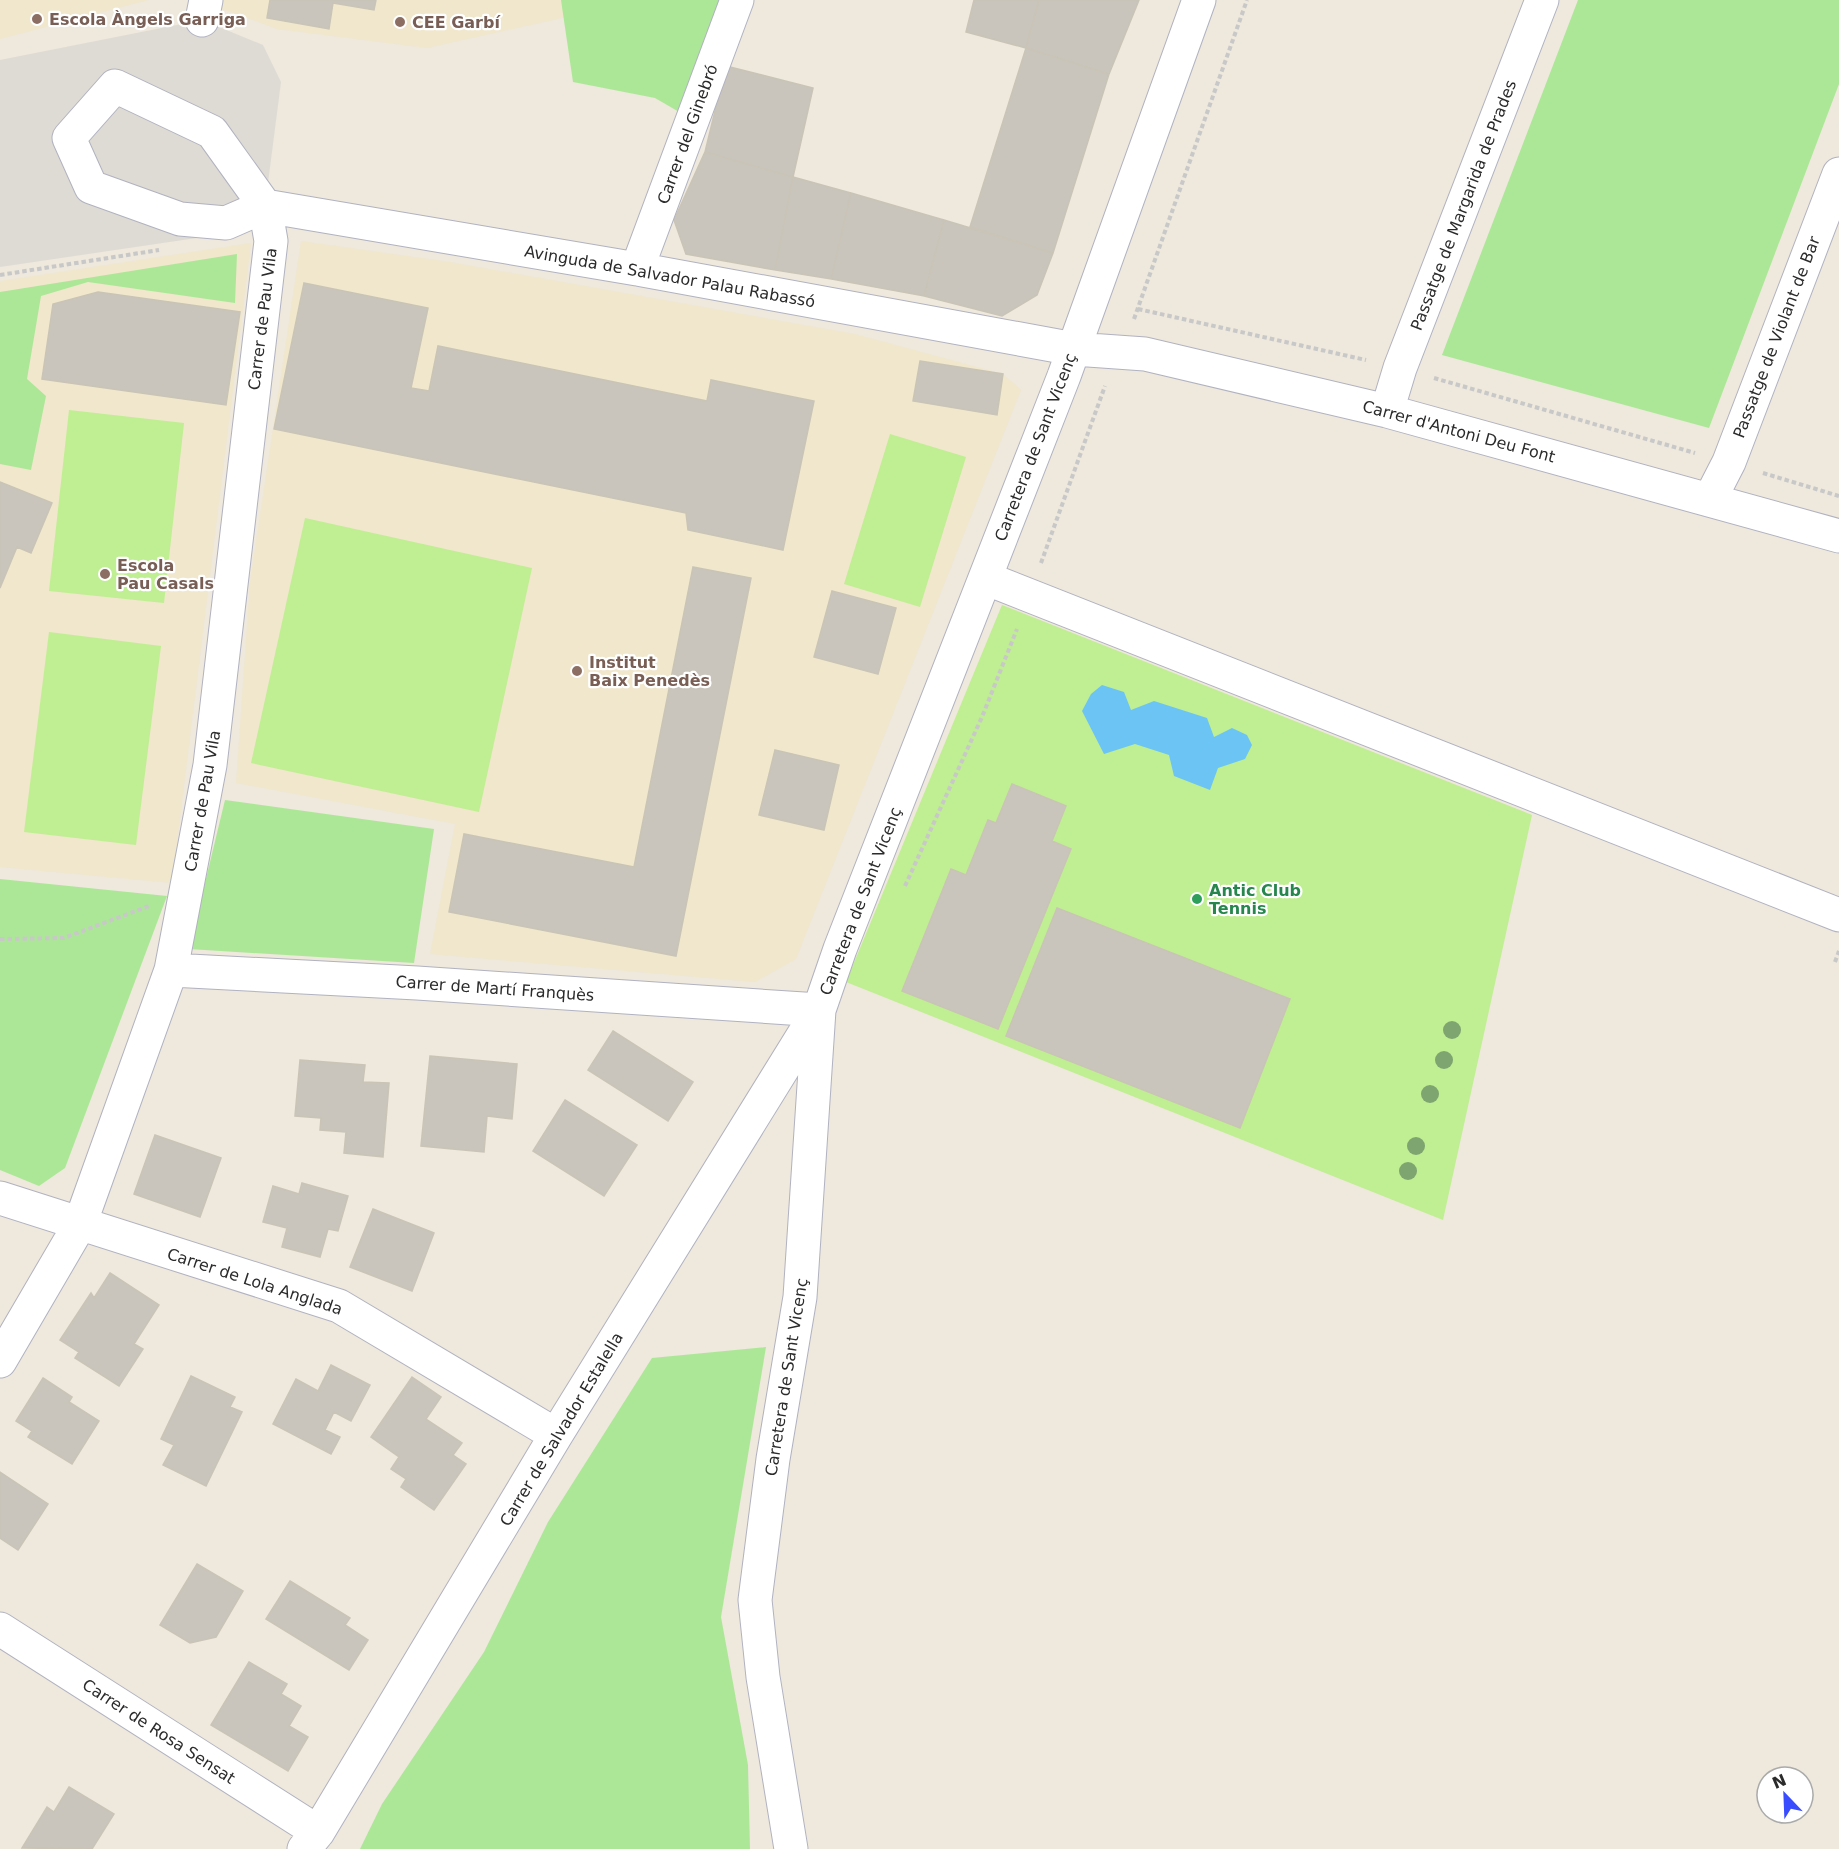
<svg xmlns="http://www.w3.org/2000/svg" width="1839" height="1849" viewBox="0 0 1839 1849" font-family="'DejaVu Sans',sans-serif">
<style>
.education{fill:#f0e7cc}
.green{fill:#ace797}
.pitch{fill:#c0ee92}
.plaza{fill:#dedbd4}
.water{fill:#6cc4f4}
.building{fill:#c9c5bc;stroke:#c9c4b6;stroke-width:1.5}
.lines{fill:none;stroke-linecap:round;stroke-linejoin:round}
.minor-casing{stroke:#b1b2c0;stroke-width:35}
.path{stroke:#c8c8c8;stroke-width:4;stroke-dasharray:4.5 3;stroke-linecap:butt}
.minor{stroke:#fff;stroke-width:33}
.tree{fill:#7ea470}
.education-dot{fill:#8d6e63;stroke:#fff;stroke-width:2}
.leisure-dot{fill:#2e9e5b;stroke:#fff;stroke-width:2}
.labels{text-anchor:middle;stroke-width:4.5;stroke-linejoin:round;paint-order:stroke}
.education-label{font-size:16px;font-weight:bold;fill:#785e54;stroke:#fff;text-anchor:start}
.street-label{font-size:16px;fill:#2b2b2b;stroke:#fff}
.leisure-label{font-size:16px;font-weight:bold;fill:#27864d;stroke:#fff;text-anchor:start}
</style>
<rect width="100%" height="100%" fill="#eee8dd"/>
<path class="education" d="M0,0H148L0,39Z
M216,0H568L571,16L427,48L277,29L214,6Z
M301,241L450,262L855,334L1003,374L1021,390L796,959L755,982L430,954L455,824L236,783L250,582Z
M251,243L172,883L0,867V281Z"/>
<path class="green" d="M561,0H735L693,120L655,98L573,82Z
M1578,0H1839V84L1709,428L1442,355Z
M237,254L235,303L88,282L41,296L27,379L46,396L31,470L0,464V292Z
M225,800L434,829L414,963L189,949Z
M0,879L167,896L65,1168L39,1186L0,1170Z
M766,1347L721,1617L748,1765L750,1849H360L382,1804L484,1652L548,1522L652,1358Z"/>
<path class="pitch" d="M69,410L184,423L164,603L49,591Z
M890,434L966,457L920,607L844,584Z
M305,518L532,568L479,812L251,763Z
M1002,605L1532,815L1443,1220L846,982Z
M49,632L161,646L136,845L24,832Z"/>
<path class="plaza" d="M202,20L263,45L281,82L265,206L244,231L0,267V60Z"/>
<path class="water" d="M1102,685L1124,692L1131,710L1154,701L1207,718L1214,737L1232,728L1247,735L1252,745L1245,759L1218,768L1210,790L1174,776L1169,755L1135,744L1104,754L1082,711L1091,694Z"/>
<path class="building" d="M270,0H376L374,10L333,3L329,29L267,18Z
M974,0H1039L1026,48L966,32Z
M1039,0H1139L1109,74L1026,48Z
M1026,48L1109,74L1053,253L970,227Z
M726,66L813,88L793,177L705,152Z
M705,152L793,177L775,270L686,254L674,220Z
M793,177L851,193L831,279L775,270Z
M851,193L944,220L924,296L831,279Z
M944,220L1053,253L1037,295L1002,316L924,296Z
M304,283L428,308L411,388L429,391L438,346L707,401L711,380L814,401L783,550L688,530L686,513L274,429Z
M98,292L240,312L226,405L42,379L53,304Z
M920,361L1003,374L997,415L913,401Z
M0,482L52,503L31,553L17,547L0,588Z
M693,567L751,578L676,956L449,912L464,834L634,867Z
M832,591L896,608L878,674L814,657Z
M775,750L839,765L824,830L759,815Z
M1012,784L1066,806L1052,841L1071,849L998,1029L902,991L951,869L966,875L988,820L996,823Z
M1057,908L1290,999L1240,1128L1006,1036Z
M613,1031L693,1082L668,1121L588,1070Z
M430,1056L517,1064L512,1119L487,1116L484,1152L421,1146Z
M300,1060L365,1065L363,1082L389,1083L383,1157L344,1153L346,1132L320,1130L321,1118L295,1116Z
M565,1100L637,1145L604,1196L533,1151Z
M155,1135L221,1158L200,1217L134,1194Z
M302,1183L348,1196L338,1231L328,1229L320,1257L282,1247L287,1228L263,1222L273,1186L299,1194Z
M373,1209L434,1233L412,1291L350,1267Z
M110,1273L159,1305L134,1344L143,1349L119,1386L75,1358L79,1352L60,1340L91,1293L94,1298Z
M331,1365L370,1385L351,1421L334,1412L325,1430L340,1437L331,1454L273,1424L296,1379L318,1391Z
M191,1376L235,1397L230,1407L242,1412L206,1486L163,1465L174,1445L161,1439Z
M412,1377L441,1397L426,1419L462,1443L453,1455L466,1464L434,1510L401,1487L406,1479L391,1469L399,1457L371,1437Z
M43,1378L72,1397L69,1402L99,1421L72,1464L28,1437L32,1431L16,1421Z
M0,1472L48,1504L18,1550L0,1538Z
M197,1564L243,1591L216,1637L190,1643L160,1625Z
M290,1581L350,1618L345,1625L368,1640L349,1670L266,1619Z
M249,1662L287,1684L281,1694L301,1706L289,1726L308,1737L288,1771L211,1725Z
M69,1787L114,1814L92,1849L22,1848L47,1807L54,1812Z"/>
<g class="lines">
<defs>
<path id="minor" d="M202,20L206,0
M265,206L637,269L1074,349L1145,354L1387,411L1839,536
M637,269L737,0
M1387,411L1400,368L1542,0
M1710,499L1729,462L1839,174
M985,578L1839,915
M171,970L417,983L819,1010L556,1435L318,1832L304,1849
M0,1198L339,1306L556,1435
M0,1361L80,1224L171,970L210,765L271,241L265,206L212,132L115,86L69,138L91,187L180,219L226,223L265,206
M0,1629L318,1832
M791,1849L763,1677L755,1600L773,1459L800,1297L819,1010L840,949L1064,376L1199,0"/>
</defs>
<use href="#minor" class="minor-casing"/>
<path class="path" d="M0,275L159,250
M1138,309L1366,360
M1134,319L1247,0
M1434,378L1695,453
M1763,473L1839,496
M1041,563L1105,386
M905,886L982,717L1017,629
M0,939L64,938L149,906
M1835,962L1839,951"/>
<use href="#minor" class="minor"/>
</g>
<g class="tree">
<circle cx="1452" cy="1030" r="9"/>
<circle cx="1444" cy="1060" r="9"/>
<circle cx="1430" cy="1094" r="9"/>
<circle cx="1416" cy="1146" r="9"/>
<circle cx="1408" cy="1171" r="9"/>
</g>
<g class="education-dot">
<circle cx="37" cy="19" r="6"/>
<circle cx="400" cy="22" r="6"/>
<circle cx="105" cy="574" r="6"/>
<circle cx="577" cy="671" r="6"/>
</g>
<circle class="leisure-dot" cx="1197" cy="899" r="6"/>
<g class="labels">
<g class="education-label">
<text x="49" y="25">Escola Àngels Garriga</text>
<text x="412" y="28">CEE Garbí</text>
<text x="117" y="571">Escola<tspan x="117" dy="18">Pau Casals</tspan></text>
<text x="589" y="668">Institut<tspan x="589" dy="18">Baix Penedès</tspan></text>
</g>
<g class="street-label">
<text transform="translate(687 134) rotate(-70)" y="6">Carrer del Ginebró</text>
<text transform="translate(1463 205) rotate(-69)" y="6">Passatge de Margarida de Prades</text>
<text transform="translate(670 276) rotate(10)" y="6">Avinguda de Salvador Palau Rabassó</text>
<text transform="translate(262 319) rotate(-83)" y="6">Carrer de Pau Vila</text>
<text transform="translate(1776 337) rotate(-69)" y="6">Passatge de Violant de Bar</text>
<text transform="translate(1459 431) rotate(15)" y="6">Carrer d'Antoni Deu Font</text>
<text transform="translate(1035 447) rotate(-69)" y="6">Carretera de Sant Vicenç</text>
<text transform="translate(202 801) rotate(-80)" y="6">Carrer de Pau Vila</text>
<text transform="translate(860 901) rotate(-69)" y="6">Carretera de Sant Vicenç</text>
<text transform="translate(495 988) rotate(4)" y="6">Carrer de Martí Franquès</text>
<text transform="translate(255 1281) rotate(18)" y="6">Carrer de Lola Anglada</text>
<text transform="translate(786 1377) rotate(-81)" y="6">Carretera de Sant Vicenç</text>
<text transform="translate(561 1429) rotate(-59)" y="6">Carrer de Salvador Estalella</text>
<text transform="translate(159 1731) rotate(33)" y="6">Carrer de Rosa Sensat</text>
</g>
<g class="leisure-label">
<text x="1209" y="896">Antic Club<tspan x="1209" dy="18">Tennis</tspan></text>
</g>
</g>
<g transform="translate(1785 1795) rotate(337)"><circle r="28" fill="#ffffff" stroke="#aaaaaa" stroke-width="1.5"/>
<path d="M0-4.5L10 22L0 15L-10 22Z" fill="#394dff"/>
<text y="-9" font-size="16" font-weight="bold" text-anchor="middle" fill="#2b2b2b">N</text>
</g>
</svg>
